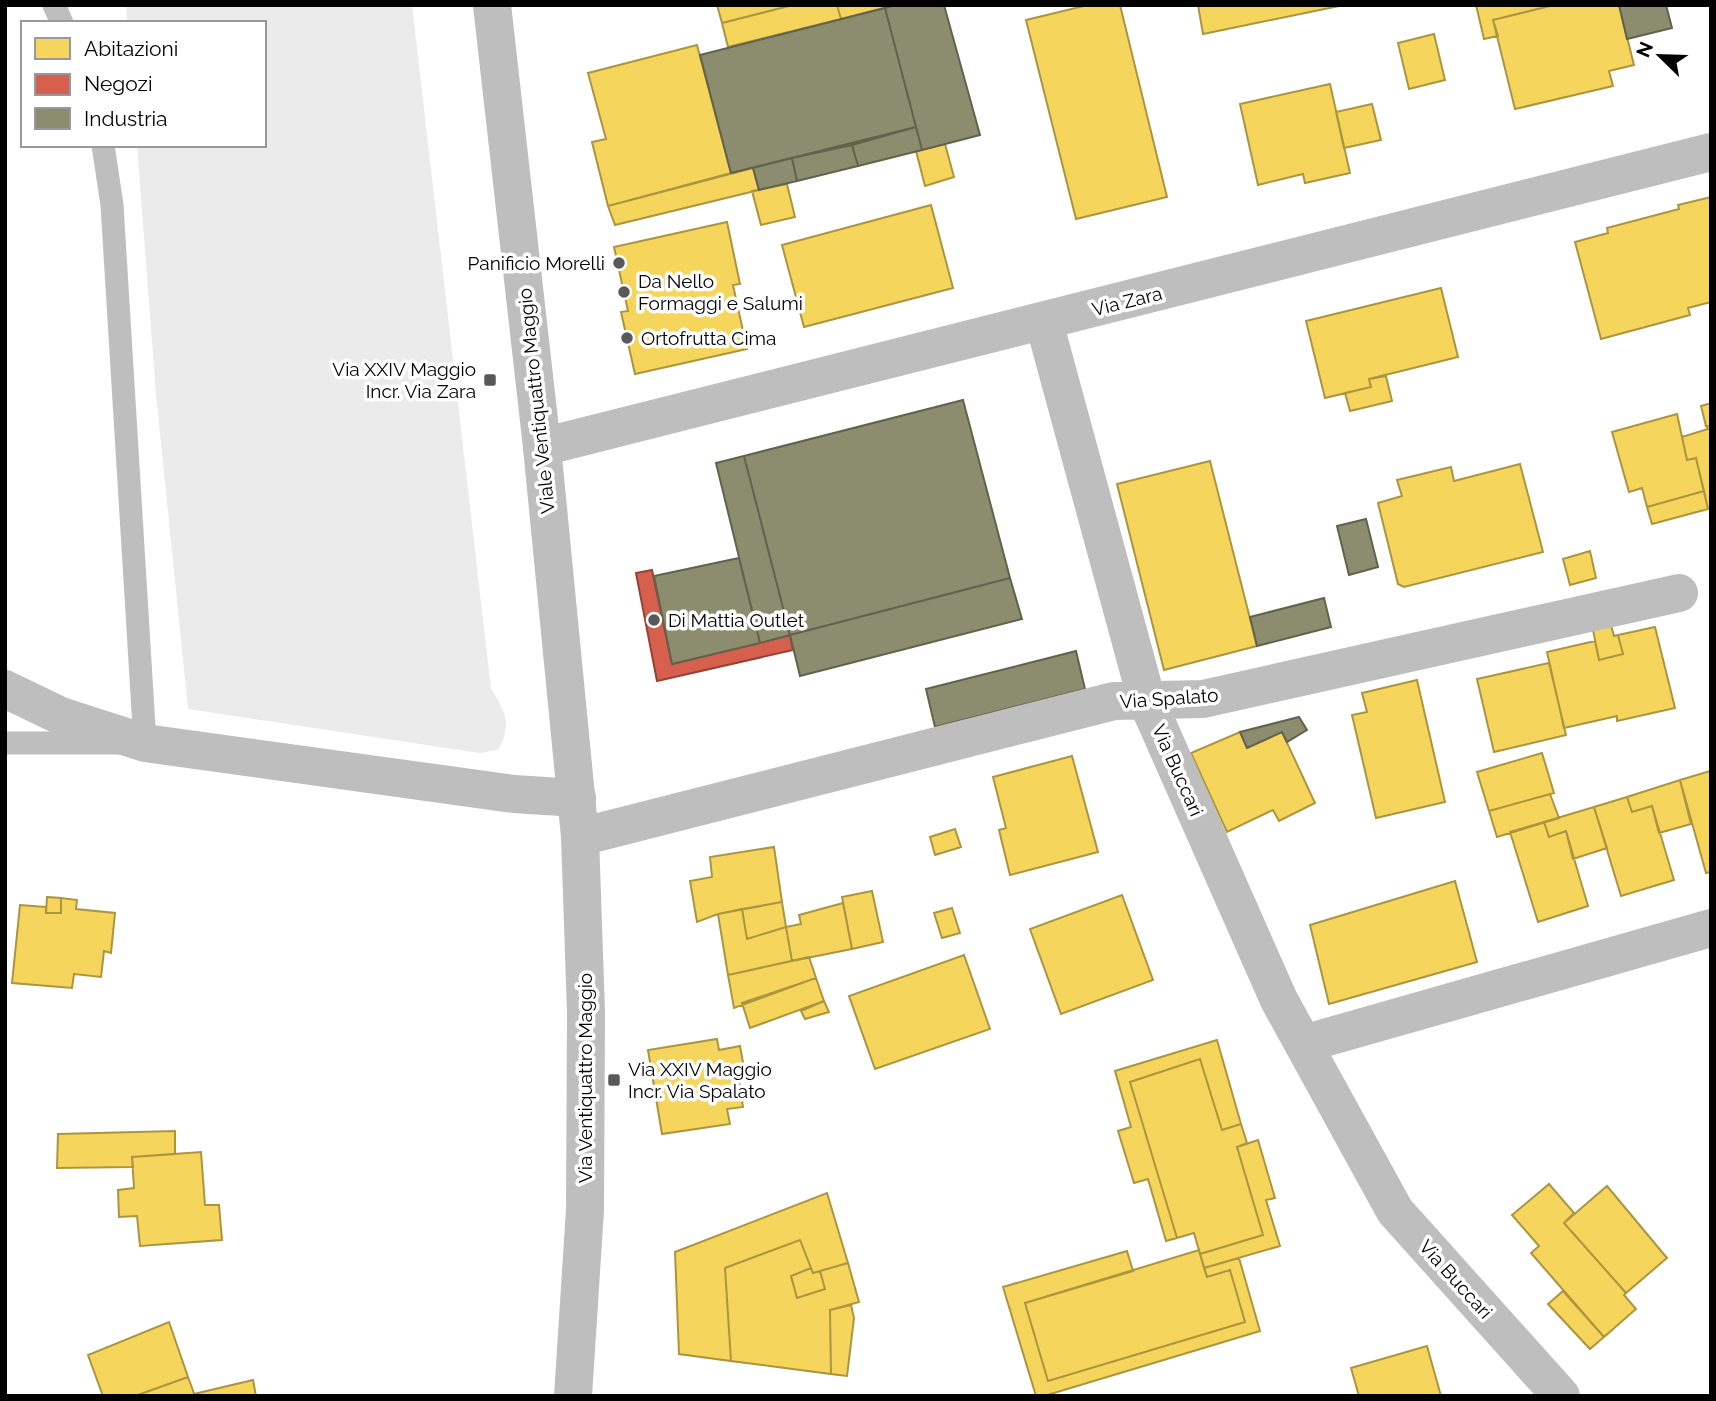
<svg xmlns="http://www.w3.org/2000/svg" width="1716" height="1401" viewBox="0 0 1716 1401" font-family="Raleway,sans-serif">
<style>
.green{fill:#ebebeb}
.homes{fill:#f6d55c;stroke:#ac9540;stroke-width:2}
.shops{fill:#d6604d;stroke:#964336;stroke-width:2}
.industry{fill:#8c8c6e;stroke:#62624d;stroke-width:2}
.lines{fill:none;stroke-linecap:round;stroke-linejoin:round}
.service{stroke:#bebebe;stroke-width:23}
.minor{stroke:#bebebe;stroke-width:38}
.tertiary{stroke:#bebebe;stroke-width:38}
.poi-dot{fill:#595959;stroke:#fff;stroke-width:2.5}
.labels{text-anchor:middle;stroke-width:7;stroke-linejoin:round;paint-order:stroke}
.poi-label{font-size:19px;fill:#000;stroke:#fff;text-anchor:start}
.street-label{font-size:19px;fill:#000;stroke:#fff}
</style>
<rect width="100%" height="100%" fill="#fff"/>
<path class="green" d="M126,5H412L491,689C506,712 512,725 498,750L480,753L188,709L156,394L137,145H264V23H127Z"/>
<path class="homes" d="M717,5H793L722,23Z
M793,5H837L841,19L728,47L722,23Z
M837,5H895L841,19Z
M1088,5H1120L1167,197L1076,219L1026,20Z
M1198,5H1344L1203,34Z
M1476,5H1554L1493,20L1498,36L1484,39Z
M1554,5H1619L1634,65L1609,71L1613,86L1515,109L1493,20Z
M1434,34L1445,80L1409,89L1398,43Z
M697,45L731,173L608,206L592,142L606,139L588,73Z
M1330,84L1350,173L1305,183L1303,174L1258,185L1240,104Z
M1372,104L1381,140L1344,148L1336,112Z
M945,144L954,177L925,186L916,151Z
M753,168L759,190L615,225L608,206Z
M787,184L795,217L761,225L752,191Z
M1711,197V302L1688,308L1690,315L1601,339L1575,242L1608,233L1607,228L1679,209L1678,205Z
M931,205L953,288L804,327L782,245Z
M727,222L740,284L733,285L747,349L635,374L621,312L628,311L614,247Z
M1441,288L1458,357L1369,379L1371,387L1325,398L1306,321Z
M1386,376L1392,401L1350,411L1345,393L1371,387L1369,379Z
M1711,403V425L1706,426L1701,406Z
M1677,414L1687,460L1696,458L1704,491L1647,507L1642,488L1629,492L1612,432Z
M1711,425V508L1708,509L1696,458L1687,460L1682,437L1708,429L1706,426Z
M1210,461L1257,646L1164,670L1117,484Z
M1520,464L1543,552L1404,587L1398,584L1378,503L1402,496L1397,480L1451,467L1454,481Z
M1704,491L1708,509L1652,524L1647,507Z
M1590,551L1596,578L1570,585L1563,559Z
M1611,625L1614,636L1618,635L1623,654L1599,660L1593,630Z
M1655,627L1675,708L1617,721V716L1564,728L1547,652L1595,641L1599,660L1623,654L1618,635Z
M1549,663L1566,735L1494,752L1477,679Z
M1417,680L1445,802L1376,818L1352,715L1367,712L1362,693Z
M1240,732L1247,748L1282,732L1315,803L1279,821L1273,810L1227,832L1191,753Z
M1542,753L1554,793L1489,811L1477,772Z
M1072,756L1098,852L1010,875L999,830L1006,828L993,777Z
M1710,771L1711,872L1706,873L1680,780Z
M1680,780L1691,824L1659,833L1652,806L1632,812L1627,797Z
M1550,794L1559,818L1497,837L1489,811Z
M1627,797L1632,812L1652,806L1674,880L1621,896L1594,807Z
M1594,807L1607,848L1573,859L1566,831L1549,837L1544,822Z
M1544,822L1549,837L1566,831L1588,906L1538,922L1510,832Z
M955,829L961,847L935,855L930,837Z
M774,847L782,902L718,914L697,922L690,881L712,877L710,857Z
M1455,881L1477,962L1329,1004L1310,925Z
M872,891L883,942L852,949L842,897Z
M1122,895L1153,980L1061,1014L1030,929Z
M47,897L61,898V913H46Z
M61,898L77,900L76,909L115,913L111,953L104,951L101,977L74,974L72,988L12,983L20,905L46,907V913H61Z
M782,902L786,927L747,939L742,909Z
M843,903L852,949L792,961L786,927L801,924L799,915Z
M952,908L960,933L942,938L934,913Z
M742,909L747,939L786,927L792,961L728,975L718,914Z
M964,955L990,1029L875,1069L849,996Z
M809,957L816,978L734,1008L728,975Z
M816,978L824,1001L750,1028L742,1003Z
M824,1001L829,1012L805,1019L801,1011Z
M717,1039L719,1050L740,1046L746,1079L739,1081L743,1107L727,1109L730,1124L662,1134L648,1050Z
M1217,1040L1241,1124L1222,1130L1200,1059L1130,1082L1177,1238L1166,1241L1148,1179L1134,1183L1118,1131L1131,1127L1115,1071Z
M1200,1059L1222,1130L1241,1124L1247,1143L1237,1147L1263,1235L1200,1254L1194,1233L1177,1238L1130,1082Z
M175,1131V1154L132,1157L133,1167L57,1168L58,1134Z
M1258,1140L1275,1198L1266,1200L1280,1246L1204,1268L1200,1254L1263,1235L1237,1147Z
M201,1152L205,1205H219L222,1240L140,1246L137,1216L119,1217L118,1190L134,1188L132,1157Z
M1549,1184L1574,1213L1564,1223L1626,1293L1624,1295L1636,1309L1604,1337L1531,1253L1539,1246L1512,1215Z
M1607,1186L1667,1258L1626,1293L1564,1223Z
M827,1193L848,1263L813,1273L800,1240L725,1268L731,1361L679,1354L675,1252Z
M800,1240L811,1268L791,1276L797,1298L825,1289L820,1271L848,1263L859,1302L830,1310L831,1374L731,1361L725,1268Z
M1199,1250L1207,1277L1230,1270L1245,1322L1048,1381L1025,1303Z
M1127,1251L1133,1271L1025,1303L1048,1381L1245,1322L1230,1270L1207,1277L1204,1268L1239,1258L1260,1331L1044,1396H1036L1003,1287Z
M811,1268L813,1273L820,1271L825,1289L797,1298L791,1276Z
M1563,1291L1604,1337L1590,1349L1548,1304Z
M851,1305L854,1318L847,1376L831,1374L830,1310Z
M169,1322L188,1377L135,1396H103L88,1355Z
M1427,1346L1441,1396H1359L1351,1368Z
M188,1377L195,1396H135Z
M253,1380L256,1396H195L194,1394Z"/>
<path class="shops" d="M652,570L672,664L790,635L793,650L657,681L636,573Z"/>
<path class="industry" d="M895,5H944L980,135L922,150L885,8Z
M1619,5H1666L1672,28L1627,39Z
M885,8L916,127L731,173L700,55Z
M916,127L922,150L858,166L852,145Z
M852,145L858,166L797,181L792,158Z
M792,158L797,181L759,190L753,168Z
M963,400L1010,578L790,635L744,456Z
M744,456L790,635L760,643L716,463Z
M1366,519L1378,567L1349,575L1337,526Z
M739,558L760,643L672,664L654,576Z
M1010,578L1022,619L800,676L790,635Z
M1324,598L1331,627L1257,646L1250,617Z
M1076,651L1085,689L935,727L926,689Z
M1299,717L1307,730L1287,742L1282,732L1247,748L1240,732Z"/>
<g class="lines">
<path class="service" d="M54,5L62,23
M5,743H145L112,205L103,145"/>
<path class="minor" d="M1044,322L1147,701L1279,1000L1395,1211L1561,1396
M542,447L1711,152
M5,689L61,716L145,743L514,794L577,798
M580,837L1114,701L1203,699L1679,593
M1303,1044L1711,928"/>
<path class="tertiary" d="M492,5L542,447L580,837L586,1012L585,1210L573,1396"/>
</g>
<g class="poi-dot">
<circle cx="619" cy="263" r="7"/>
<circle cx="624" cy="292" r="7"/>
<circle cx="627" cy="338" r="7"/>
<rect x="483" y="373" width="14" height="14" rx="3.5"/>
<circle cx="654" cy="620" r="7"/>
<rect x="607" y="1073" width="14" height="14" rx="3.5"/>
</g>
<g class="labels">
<g class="poi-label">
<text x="605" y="270" text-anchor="end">Panificio Morelli</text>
<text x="638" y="288">Da Nello<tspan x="638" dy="22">Formaggi e Salumi</tspan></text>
<text x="641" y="345">Ortofrutta Cima</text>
<text x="476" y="376" text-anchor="end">Via XXIV Maggio<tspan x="476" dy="22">Incr. Via Zara</tspan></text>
<text x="668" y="627">Di Mattia Outlet</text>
<text x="628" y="1076">Via XXIV Maggio<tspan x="628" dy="22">Incr. Via Spalato</tspan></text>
</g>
<g class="street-label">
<text transform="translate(1127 301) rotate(-14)" y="7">Via Zara</text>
<text transform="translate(536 401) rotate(-96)" y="7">Viale Ventiquattro Maggio</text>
<text transform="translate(1169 698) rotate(-4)" y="7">Via Spalato</text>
<text transform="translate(1178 770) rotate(66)" y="7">Via Buccari</text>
<text transform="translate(585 1078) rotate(-90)" y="7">Via Ventiquattro Maggio</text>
<text transform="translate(1456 1279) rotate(48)" y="7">Via Buccari</text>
</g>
</g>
<rect width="1716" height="1401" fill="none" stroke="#000000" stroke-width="14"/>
<rect x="21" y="21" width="245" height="126" fill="#ffffff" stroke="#999999" stroke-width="2"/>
<rect x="35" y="38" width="35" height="21" fill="#f6d55c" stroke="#999999" stroke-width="2"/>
<text x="84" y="56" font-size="21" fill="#000000">Abitazioni</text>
<rect x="35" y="74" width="35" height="21" fill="#d6604d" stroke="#999999" stroke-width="2"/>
<text x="84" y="91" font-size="21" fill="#000000">Negozi</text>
<rect x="35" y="108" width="35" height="21" fill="#8c8c6e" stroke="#999999" stroke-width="2"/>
<text x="84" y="126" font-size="21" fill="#000000">Industria</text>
<g transform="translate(1660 56) rotate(293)" stroke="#ffffff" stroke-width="5" paint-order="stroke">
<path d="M0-5L12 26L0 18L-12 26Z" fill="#000000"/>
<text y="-10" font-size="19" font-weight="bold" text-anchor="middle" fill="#000000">N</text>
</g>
</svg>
